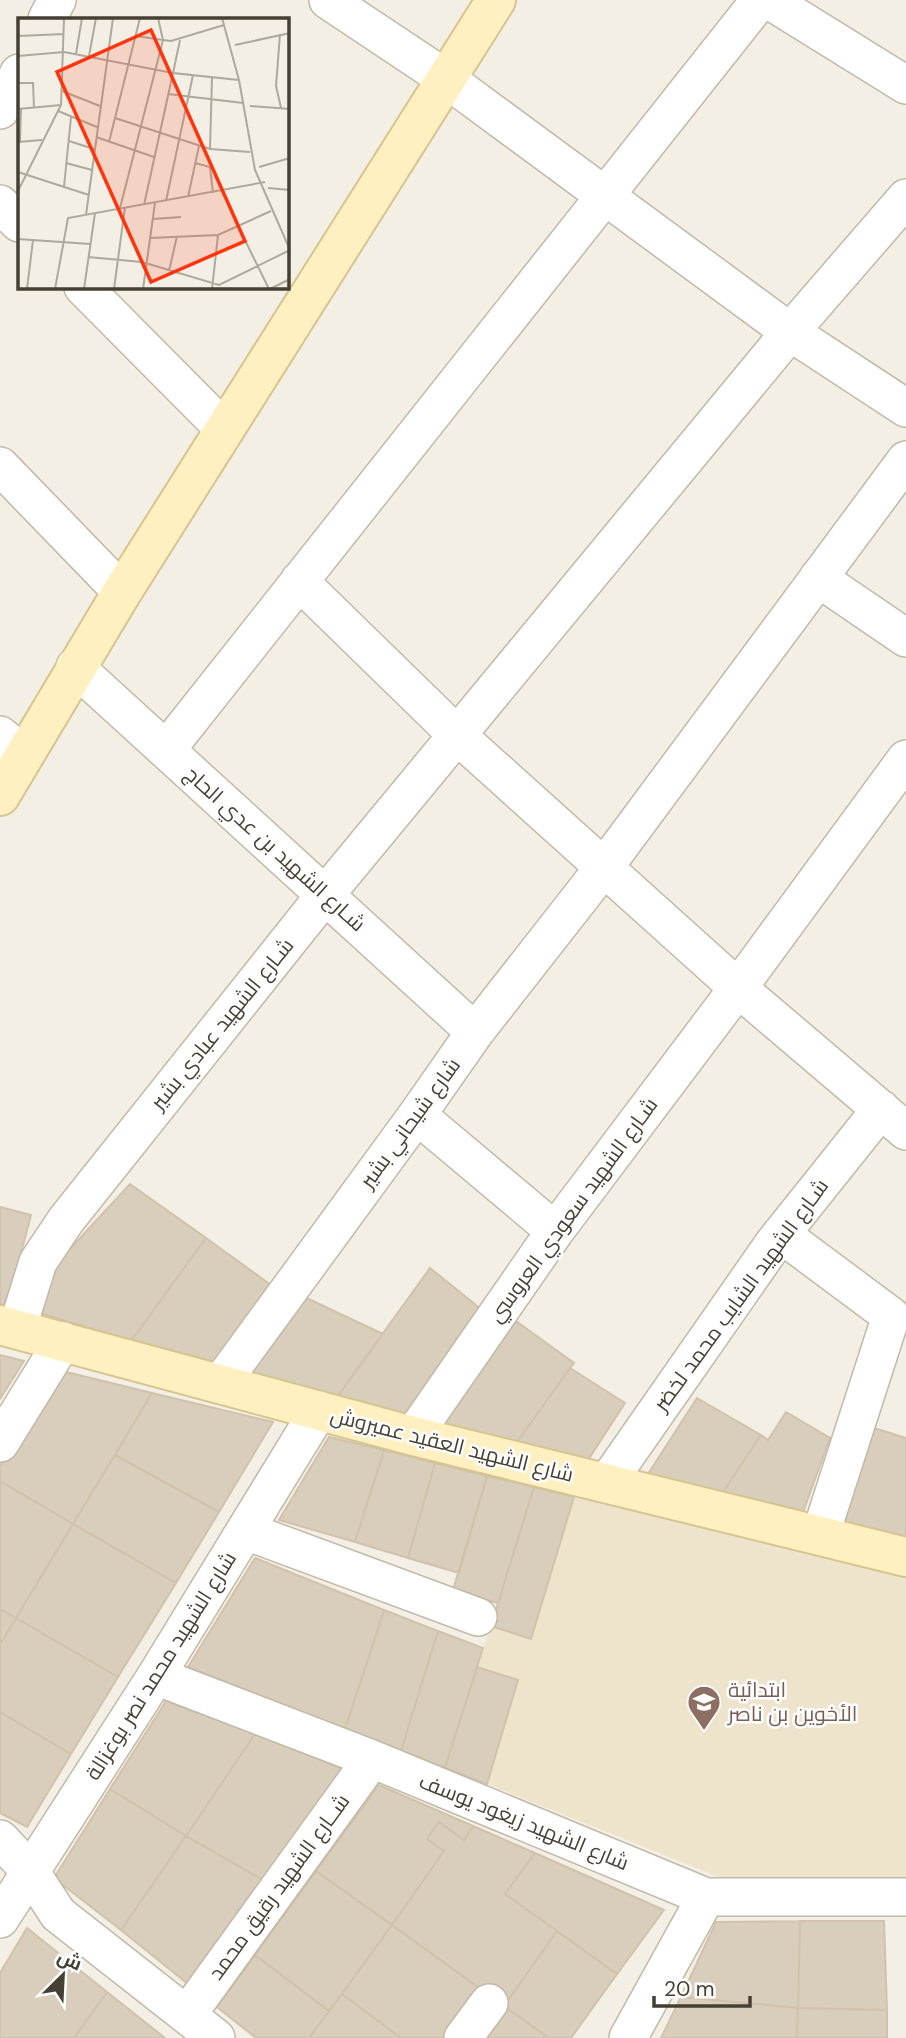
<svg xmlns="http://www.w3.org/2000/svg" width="906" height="2038" viewBox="0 0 906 2038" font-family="'DM Sans',Cairo,sans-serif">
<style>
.education{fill:#eee4cc}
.building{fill:#d9cdbb;stroke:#d1c2ab;stroke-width:2}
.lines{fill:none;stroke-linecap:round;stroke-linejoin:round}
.street-casing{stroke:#c2b9a9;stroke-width:40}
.secondary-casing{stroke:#d7c48f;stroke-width:42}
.street{stroke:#fff;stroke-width:37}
.secondary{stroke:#fff0c2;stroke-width:38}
.labels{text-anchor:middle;stroke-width:5;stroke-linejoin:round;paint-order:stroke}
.street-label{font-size:21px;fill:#463f33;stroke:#fff}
.education-label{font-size:21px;fill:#785e54;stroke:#fff;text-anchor:start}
.inset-road{fill:none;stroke:#aea99d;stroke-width:2}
.view{fill:#ff340f;fill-opacity:0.15;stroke:#ff340f;stroke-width:3.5}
.inset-edge{fill:none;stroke:#463f33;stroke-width:3.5}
</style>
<rect width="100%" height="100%" fill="#f3efe4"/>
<path class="education" d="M574,1497L906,1578V1879L734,1883L487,1784L518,1681L477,1667L491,1626L531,1638Z"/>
<path class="building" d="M130,1184L206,1238L131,1341L40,1313L55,1265Z
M0,1207L31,1215L7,1306L0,1304Z
M206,1238L271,1285L213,1366L131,1341Z
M430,1268L482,1310L404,1419L335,1400Z
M300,1295L383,1334L335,1400L241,1374Z
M516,1321L574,1363L570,1368L515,1445L440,1428Z
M0,1355L24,1361L0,1399Z
M570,1368L625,1403L586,1463L515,1445Z
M58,1370L152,1393L73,1524L0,1481V1466Z
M152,1393L273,1422L219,1512L115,1455Z
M697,1398L761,1435L721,1495L646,1477Z
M786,1412L830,1438L802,1515L721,1495L761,1435L768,1440Z
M874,1428L906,1438V1542L843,1526Z
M329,1437L384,1450L355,1542L279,1520Z
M384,1450L435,1463L408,1558L355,1542Z
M115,1455L219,1512L176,1583L73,1524Z
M435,1463L487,1476L459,1573L408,1558Z
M487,1476L534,1487L498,1603L453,1590Z
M0,1481L73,1524L16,1618L0,1609Z
M534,1487L574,1497L531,1639L491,1626Z
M73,1524L176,1583L118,1677L16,1618Z
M255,1558L384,1610L345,1729L188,1667Z
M0,1609L16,1618L0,1644Z
M384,1610L438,1631L401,1751L345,1729Z
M16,1618L118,1677L71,1754L0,1712V1644Z
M438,1631L483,1648L445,1768L401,1751Z
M477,1667L518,1680L487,1784L445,1768Z
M166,1701L255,1734L186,1836L110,1789Z
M0,1712L71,1754L27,1827L0,1813Z
M255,1734L344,1769L263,1880L186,1836Z
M379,1785L473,1826L464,1840L439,1822L427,1839L444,1851L392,1925L316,1871Z
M110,1789L186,1836L121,1930L54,1878Z
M439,1822L464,1840L473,1826L535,1853L505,1894L557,1931L504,2006L392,1925L444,1851L427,1839Z
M186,1836L263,1880L188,1984L121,1930Z
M535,1853L664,1910L617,1974L505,1894Z
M316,1871L392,1925L329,2011L255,1955Z
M800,1921L798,2008L681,1997L716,1922Z
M800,1921H884L887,2010L798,2008Z
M392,1925L482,1990L446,2038H401L342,1994Z
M27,1928L107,1992L74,2038H0V1973Z
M557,1931L617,1974L571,2038H549L504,2006Z
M255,1955L329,2011L309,2038H256L217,2007Z
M107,1992L165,2038H74Z
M342,1994L401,2038H309Z
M681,1997L798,2008L797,2038H661Z
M504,2006L549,2038H481Z
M798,2008L887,2010V2038H797Z"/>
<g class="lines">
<defs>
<path id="street" d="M328,0L445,78L790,332L906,408
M769,0L906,85
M47,19L57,0
M0,110L19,73
M0,204L19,223
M83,287L224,429
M0,466L122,592
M818,578L906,638
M299,581L458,736L738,988L906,1131
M75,667L475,1032
M0,735L24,755
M166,750L760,0
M417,1115L555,1231
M781,1234L891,1316L820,1536
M17,1329L38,1262L66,1220L325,895L790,332L906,198
M221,1383L417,1115L475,1032L605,866L906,460
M413,1436L555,1231L738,988L906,759
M0,1443L63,1341
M606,1484L774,1243L881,1109
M246,1531L478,1617
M156,1676L372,1759L706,1897H906
M0,1839L30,1871L58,1914L216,2038
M0,1919L156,1676L319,1410
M187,2015L372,1759
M463,2038L489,2003
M628,2038L706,1897"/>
<path id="secondary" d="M0,796L122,592L496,0
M0,1325L413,1436L906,1557"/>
</defs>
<use href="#street" class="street-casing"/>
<use href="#secondary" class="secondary-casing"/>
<use href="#street" class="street"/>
<use href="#secondary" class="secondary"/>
</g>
<defs>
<symbol id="school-pin" viewBox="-11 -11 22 30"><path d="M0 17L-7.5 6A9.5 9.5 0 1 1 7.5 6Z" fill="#8d6e63" stroke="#fff"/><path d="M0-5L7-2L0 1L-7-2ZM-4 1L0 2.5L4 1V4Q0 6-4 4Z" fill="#fff"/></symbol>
</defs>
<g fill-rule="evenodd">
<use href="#school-pin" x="685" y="1683" width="38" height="52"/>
</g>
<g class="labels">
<g class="street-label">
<text transform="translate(275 849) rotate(42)" y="7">شـارع الشهيد بن عدي الحاج</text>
<text transform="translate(222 1024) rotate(-51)" y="7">شـارع الشهيد عبادي بشير</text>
<text transform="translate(410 1123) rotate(-54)" y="7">شارع شيحاني بشير</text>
<text transform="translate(573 1210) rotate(-54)" y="7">شـارع الشهيد سعودي العروسي</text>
<text transform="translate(741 1295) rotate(-54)" y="7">شـارع الشهيد الشايب محمد لخضر</text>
<text transform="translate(452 1445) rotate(14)" y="7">شارع الشهيد العقيد عميروش</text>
<text transform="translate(161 1666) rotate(-58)" y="7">شارع الشهيد محمد نصر بوغزالة</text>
<text transform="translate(524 1822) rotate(22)" y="7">شارع الشهيد زيغود يوسف</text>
<text transform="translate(279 1887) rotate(-54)" y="7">شــارع الشهيد رقيق محمد</text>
</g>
<g class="education-label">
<text x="728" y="1697">ابتدائية<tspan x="728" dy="24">الأخوين بن ناصر</tspan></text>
</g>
</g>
<g transform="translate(18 18)">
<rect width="271" height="271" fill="#f3efe4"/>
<path class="inset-road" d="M140,0L145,22L153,23L206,7M204,0L221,62L237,152L272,232M262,16L258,68L263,90M0,18L46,16M162,22L155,55L221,62M217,27L272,15M58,36L64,0M0,38L46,34L155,55L126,187M71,38L78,0M0,65H15L16,90M44,73L82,88M150,76L225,85M232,88L272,91M0,91L43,87M40,93L79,109M97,100L192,131L232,134M78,119L136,139M51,123L76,131M0,124L24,122M2,124L3,90M91,124L122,0M192,131L194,59M48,145L74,152M177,145L192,149L195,175M241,149L272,140M0,154L71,177M46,169L53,99M250,170L272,172M0,173L43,87L46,0M170,179L181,128M148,183L175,57M102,190L145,22L118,18M68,197L95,0M135,201L163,199M220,208L251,271M132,220L200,217L253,193M0,221L72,226M70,239L124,244L201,267L272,232M151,253L159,218M9,271L15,222M37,271L50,200L247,164M66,271L77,195M96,271L107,189M125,271L137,185M194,271L200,217M252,271L272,261"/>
<path class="view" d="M133,12L227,223L133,264L39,54Z"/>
<rect width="271" height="271" class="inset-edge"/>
</g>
<g transform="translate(63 1975) rotate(24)" stroke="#ffffff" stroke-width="5" paint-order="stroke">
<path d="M0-5L12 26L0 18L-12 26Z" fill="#463f33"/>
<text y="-10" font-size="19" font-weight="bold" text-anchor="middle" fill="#463f33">ش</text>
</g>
<path d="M654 1996v10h96v-10" fill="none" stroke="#463f33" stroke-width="3.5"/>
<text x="664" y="1996" font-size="21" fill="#463f33" stroke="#ffffff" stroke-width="5" paint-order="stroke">20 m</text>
</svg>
